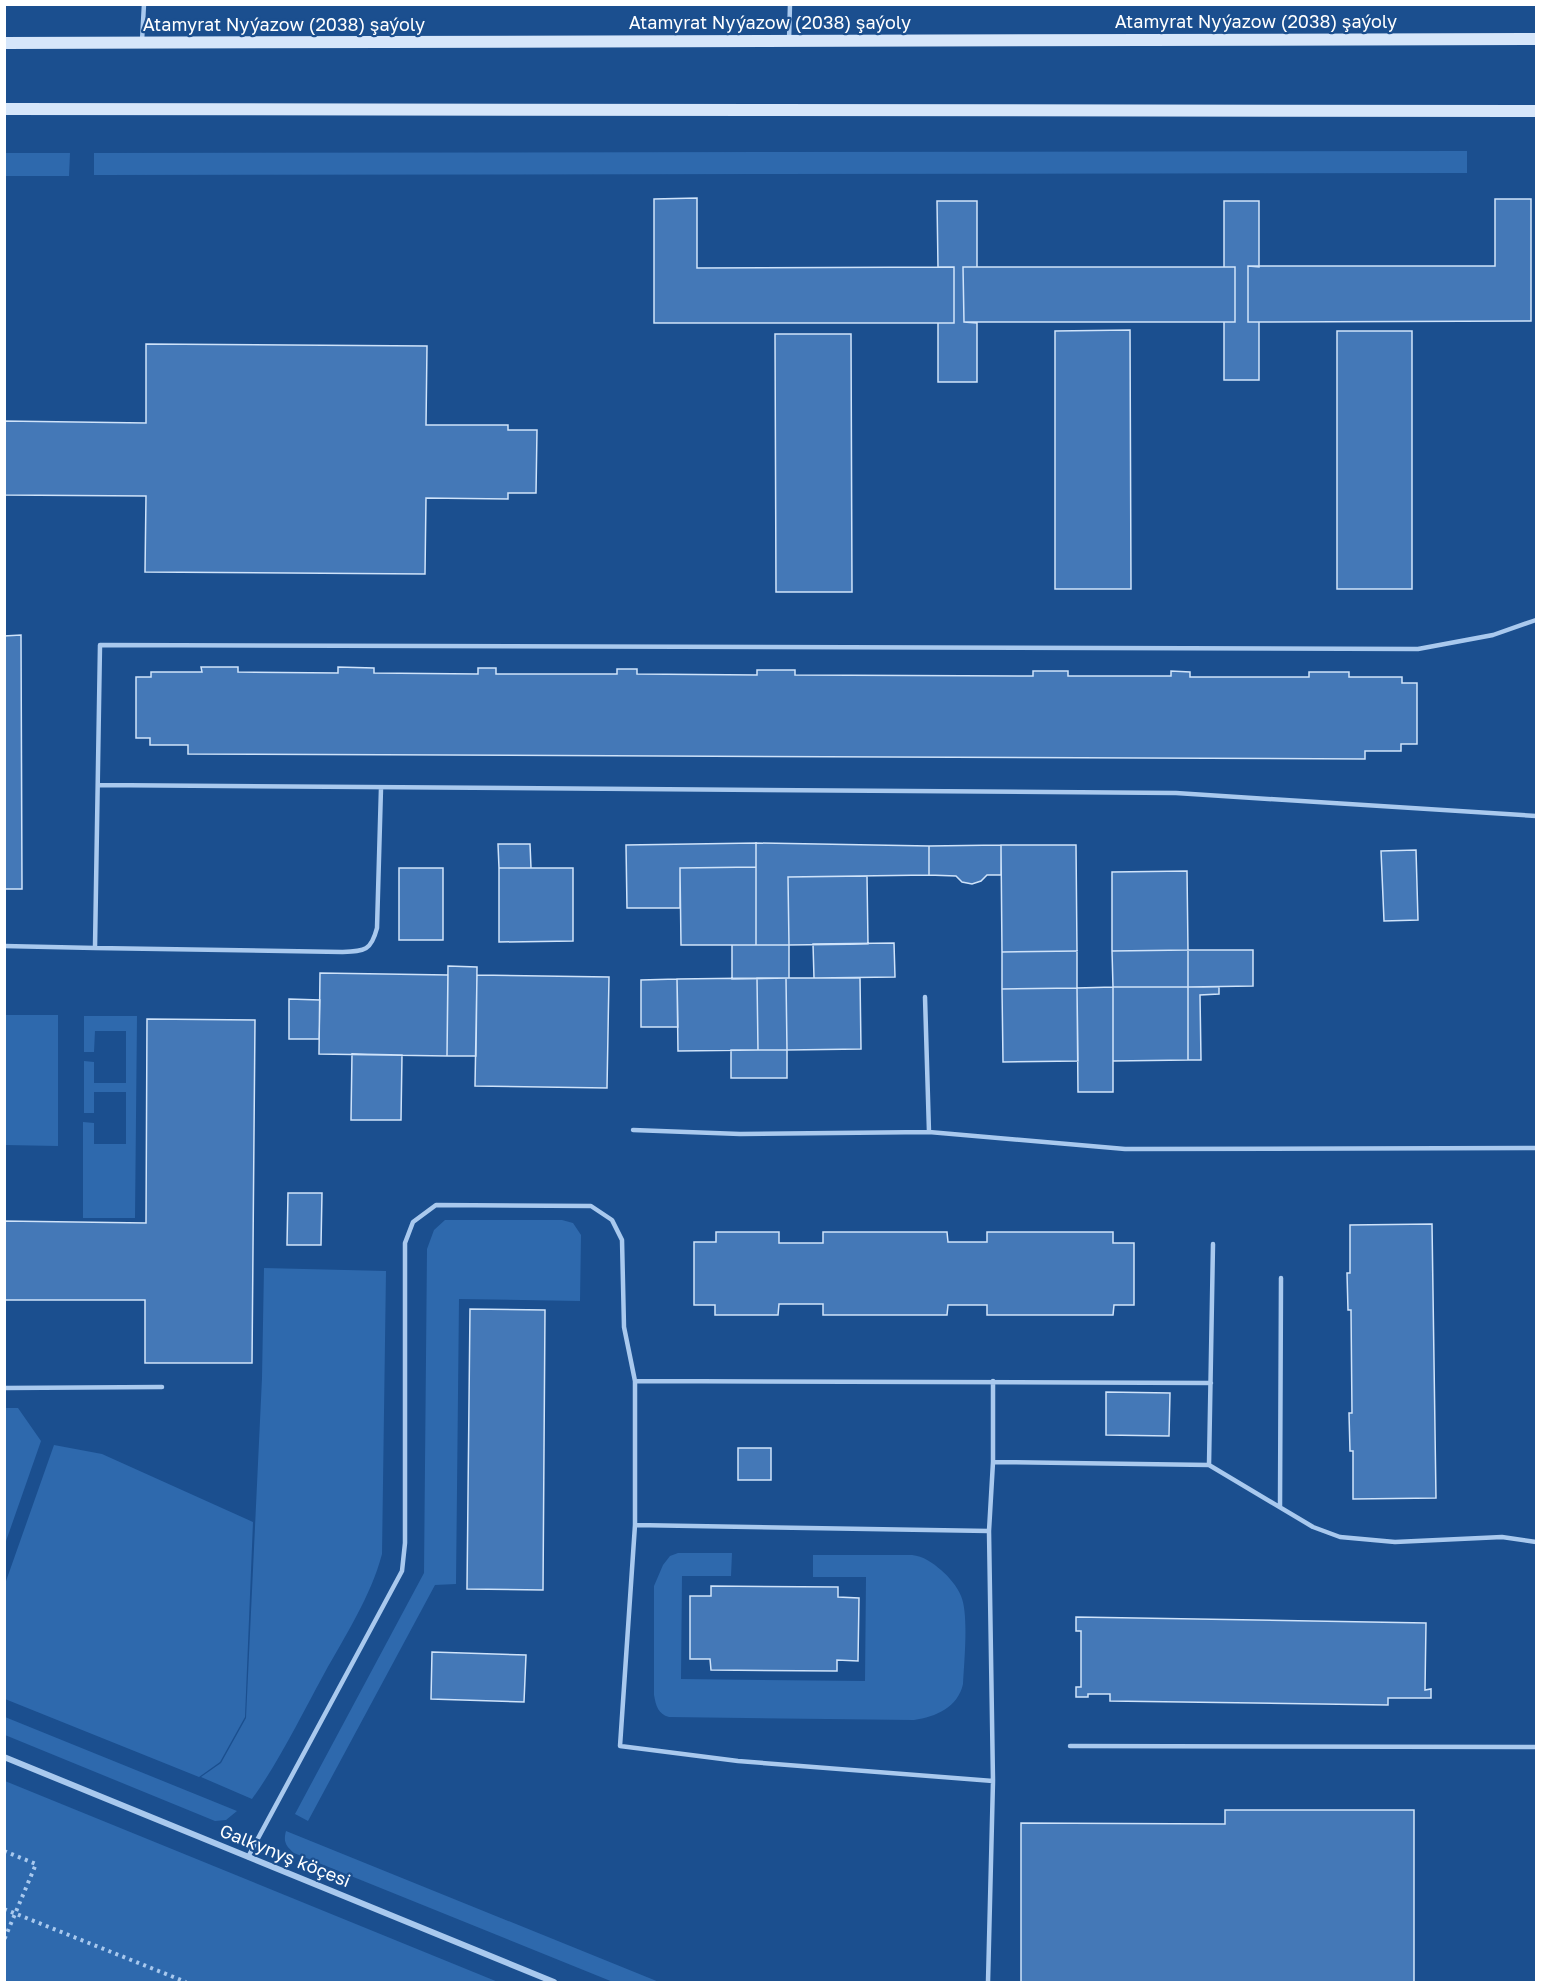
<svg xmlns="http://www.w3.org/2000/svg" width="1541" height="1987" viewBox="0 0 1541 1987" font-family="'Golos Text',sans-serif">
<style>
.green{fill:#2e69ad}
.building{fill:#4478b7;stroke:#cfe3fa;stroke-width:1.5}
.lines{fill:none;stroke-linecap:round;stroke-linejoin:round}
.path{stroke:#a9c9ee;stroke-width:4;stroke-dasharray:3 4.5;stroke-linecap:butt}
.service{stroke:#a9c9ee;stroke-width:4.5}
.minor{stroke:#a9c9ee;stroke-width:6}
.secondary{stroke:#d6e6fa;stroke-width:12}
.labels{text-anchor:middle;stroke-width:4.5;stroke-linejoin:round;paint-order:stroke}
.street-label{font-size:18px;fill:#fff;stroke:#1b4f8f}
</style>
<rect width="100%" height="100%" fill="#1b4f8f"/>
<path class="green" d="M1467,151V173L94,175V153Z
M5,153H70L69,176H5Z
M5,1015H58V1146L5,1145Z
M84,1016H137L135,1218H83V1122L94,1123V1144H126V1092H94V1113H84V1061L94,1062V1083H126V1031H95L94,1052H84Z
M445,1220H562L573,1223L581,1235L580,1301L459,1299L456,1584L435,1585L308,1821L295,1814L424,1573L427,1249L434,1230Z
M264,1268L386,1271L382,1554C371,1596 345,1636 324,1674C301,1716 280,1760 252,1799L201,1777L221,1763L246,1718L262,1378Z
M5,1408H18L41,1441L5,1544Z
M54,1445L102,1454L253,1522L245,1717L220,1762L199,1777L5,1699V1584Z
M678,1553H732L731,1576H682L681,1679L865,1681L866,1577H813V1555H912C923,1556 933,1563 941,1570C949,1577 957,1586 961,1596C969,1614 964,1663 963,1684C958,1707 936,1717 914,1720L669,1717C658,1714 656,1706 654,1695V1586L663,1565L670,1556Z
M4,1717H5L237,1811L226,1820L215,1821L5,1735Z
M5,1781L498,1982H5Z
M286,1831L659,1982H613L294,1853C286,1846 283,1842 286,1831Z"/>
<path class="building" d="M697,198V268L954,267V323H654V199Z
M1495,199H1531V321L1248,322V266H1495Z
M937,201H977V267H963L964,322L977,323V382H938V323H954V267H938Z
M1224,201H1259V267L1248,266V322H1259V380H1224V322H1235V267H1224Z
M963,267H1235V322H964Z
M1130,330L1131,589H1055V331Z
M1337,331H1412V589H1337Z
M775,334H851L852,592H776Z
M146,344L427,346L426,425H508V430H537L536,493H508V499L426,498L425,574L145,572L146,496L4,495V421L146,423Z
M21,635L22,889H4V636Z
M201,667H238V672L338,673V667L374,668V673L478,674V668H496V674H617V669H637V674L757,675V670H795V675L1033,676V671H1068V676H1171V671L1190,672V677H1309V672H1349V677H1402V683H1417V744H1401V751H1365V759L188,754V745H150V738H136V677H151V672H202Z
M756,843V867L680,868V908H627L626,845Z
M756,843L929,846V875L788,877L789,945H756Z
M498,844H530L531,868H499Z
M1001,845V875H987L981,881L972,884L962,882L956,876L929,875V846Z
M1001,845H1076L1077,951L1002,952Z
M1416,850L1418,920L1384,921L1381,851Z
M756,867V945H681L680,868Z
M399,868H443V940H399Z
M499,868H573V941L499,942Z
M1187,871L1188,950L1112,951V872Z
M867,876L868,944L789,945L788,877Z
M894,943L895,977L814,978L813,944Z
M732,945H789V978L732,979Z
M1188,950V987H1113L1112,951Z
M1188,950H1253V986L1188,987Z
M1077,951V988L1002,989V952Z
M448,966L477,967L476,1056H447Z
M320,973L448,975L447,1056L319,1054Z
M477,975L609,977L607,1088L475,1086Z
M757,978H786L787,1050H758Z
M757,978L758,1050L678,1051L677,979Z
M786,978H860L861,1049L787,1050Z
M677,979L678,1027H641V980Z
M1113,987V1092H1078L1077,988Z
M1113,987H1188V1060L1113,1061Z
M1188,987H1219V994L1200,995L1201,1060H1188Z
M1077,988L1078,1061L1003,1062L1002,989Z
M289,999L320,1000L319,1039H289Z
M147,1019L255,1020L252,1363H145V1300H4V1221L146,1223Z
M731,1050H787V1078H731Z
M352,1054L402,1055L401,1120H351Z
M288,1193H322L321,1245H287Z
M1432,1224L1436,1498L1353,1499V1451H1350L1349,1413H1352L1351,1310H1348L1347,1273H1350V1225Z
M716,1232H779V1243H823V1232H947L948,1242H987V1232H1113V1243H1134V1305H1114L1113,1315H987V1305H948L947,1315H823V1304H779L778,1315H715V1305H694V1242H716Z
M470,1309L545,1310L543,1590L467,1589Z
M1106,1392L1170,1393L1169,1436L1106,1435Z
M738,1448H771V1480H738Z
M711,1586L838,1587V1597L859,1598L858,1661L837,1660V1671L711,1670L710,1659H690V1596H711Z
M1076,1617L1426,1623L1425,1690L1431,1689V1698H1388V1705L1110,1701V1694H1088V1697H1076V1687H1081V1631H1076Z
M432,1652L526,1655L524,1702L431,1699Z
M1225,1810H1414V1982H1021V1823L1225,1824Z"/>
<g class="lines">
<path class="path" d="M4,1851L36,1864L4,1940
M4,1909L186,1982"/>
<path class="service" d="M142,41L144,4
M789,41L790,4
M98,785L1176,793L1536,816
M4,946L95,948L100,645L1418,649L1493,635L1536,620
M95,948L342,952C365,951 371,951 377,928L381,788
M925,997L929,1132
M633,1130L740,1134L929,1132L1125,1149L1536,1148
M635,1381L1211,1383
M4,1388L162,1387
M993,1462L1209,1465L1313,1527L1340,1537L1395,1542L1502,1537L1536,1542
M1209,1465L1213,1244
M1280,1507L1281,1278
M635,1525L989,1531
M1070,1746L1536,1747
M248,1857L402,1571L405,1543V1243L413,1222L436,1205L591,1206L612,1220L622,1240L624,1327L635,1381V1525L620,1746L738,1761L993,1781
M988,1982L993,1781L989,1531L993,1462V1381"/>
<path class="minor" d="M4,1757L554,1982"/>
<path class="secondary" d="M4,43L1536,39
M4,109L1536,111"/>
</g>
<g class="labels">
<g class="street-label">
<text x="1256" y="28">Atamyrat Nyýazow (2038) şaýoly</text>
<text x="770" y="29">Atamyrat Nyýazow (2038) şaýoly</text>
<text x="284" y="31">Atamyrat Nyýazow (2038) şaýoly</text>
<text transform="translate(285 1856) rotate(22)" y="6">Galkynyş köçesi</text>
</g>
</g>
<rect width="1541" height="1987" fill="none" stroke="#ffffff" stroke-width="12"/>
</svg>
